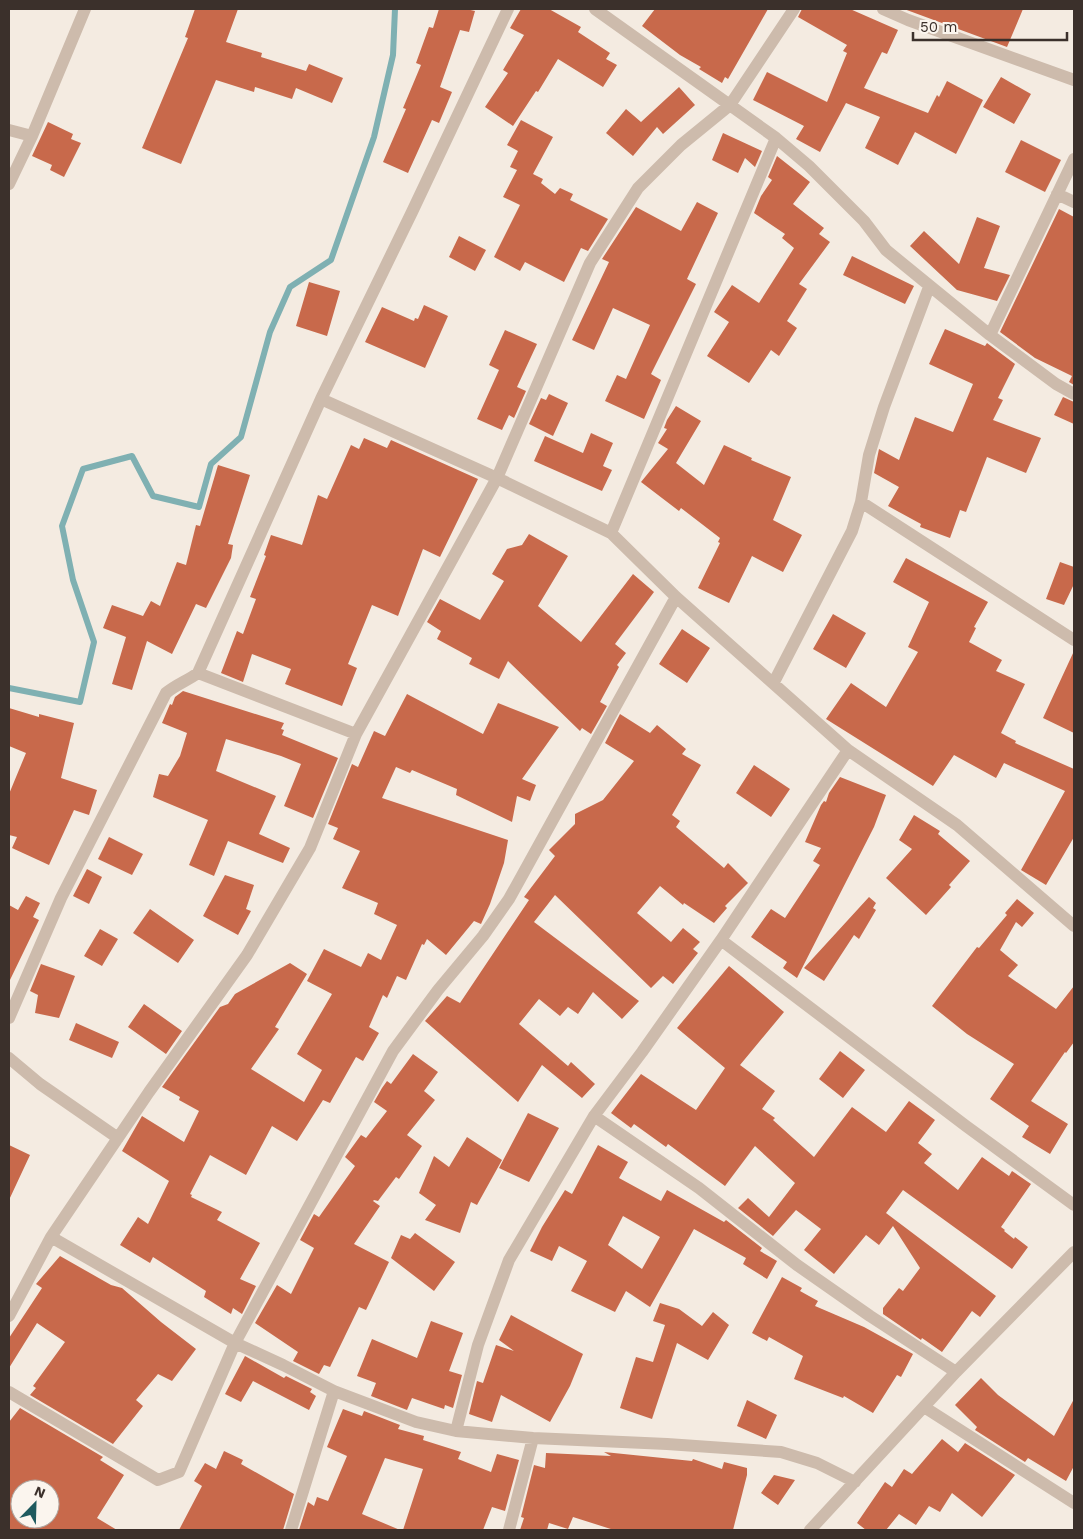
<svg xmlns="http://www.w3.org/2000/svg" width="1083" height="1539" viewBox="0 0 1083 1539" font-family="'Work Sans',sans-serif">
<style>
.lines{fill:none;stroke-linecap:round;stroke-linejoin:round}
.stream{stroke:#7fb0b2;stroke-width:6}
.building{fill:#c8694b;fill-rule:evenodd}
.minor{stroke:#cdbbac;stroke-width:12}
</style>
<rect width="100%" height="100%" fill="#f4ebe1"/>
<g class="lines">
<path class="stream" d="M9,688L80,702L94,642L73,580L62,526L83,469L132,456L153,496L199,507L211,464L241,437L270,332L290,287L331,260L374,137L393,55L395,9"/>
</g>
<path class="building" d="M195,9H238L226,42L262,53L261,57L306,71L309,64L343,78L332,103L296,88L292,99L255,87L254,92L216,80L181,164L142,148L188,38L185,37Z
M439,9H466L475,11L469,32L460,30L440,87L452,92L439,123L432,120L408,173L383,162L406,109L403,108L421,65L416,63L429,27L433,28Z
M521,9H549L581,27L578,32L610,53L606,59L617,65L603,87L558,59L538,92L536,91L513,126L485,107L508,73L503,70L524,35L510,28Z
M655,9H768L728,79L725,77L722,83L699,69L701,67L680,55L642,26Z
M802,9H850L898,30L887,54L882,52L864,88L928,113L937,95L939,97L947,81L983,100L956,154L915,132L898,165L865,148L880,117L846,103L820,152L796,139L804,126L753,100L767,72L827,102L847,53L843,51L847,45L798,17Z
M904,9H1023L1007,47Z
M1001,77L1031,94L1014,124L983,107Z
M679,87L695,105L663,134L657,127L633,156L606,133L626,109L641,122Z
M521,120L553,137L533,174L543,179L541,183L555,194L560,188L573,194L570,200L608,219L588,251L581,248L564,282L525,262L520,271L494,257L520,205L503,197L517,170L510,167L518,151L507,145Z
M48,122L73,134L71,139L81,143L64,177L50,170L52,165L32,156Z
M723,133L762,151L755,167L745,158L738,173L712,160Z
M1021,140L1061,160L1045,192L1005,172Z
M777,156L810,182L793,204L824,228L819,234L830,242L799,284L807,289L787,321L797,328L779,356L771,350L749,383L707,356L729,322L714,312L732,285L759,303L794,248L782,238L785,234L754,213L761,196L772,180L768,177Z
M697,202L718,213L687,279L696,284L651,374L661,380L644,419L605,401L617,375L626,379L650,325L613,308L594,350L572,340L609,262L602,259L636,207L681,231Z
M1059,209L1074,217V385L1069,382L1072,376L1035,358L1000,332Z
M977,217L1000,226L984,268L1010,275L997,301L957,290L910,246L924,231L959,264Z
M459,236L486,250L475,271L449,257Z
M852,256L914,286L905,304L843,275Z
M309,282L340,291L327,336L296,326Z
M424,305L448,316L425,368L365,342L382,307L414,321L415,318L418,319Z
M945,329L985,346L987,343L1015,364L998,398L1003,400L993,420L1041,438L1026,473L987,457L966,512L960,510L950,538L920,527L921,524L888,506L899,487L874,473L879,449L899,460L915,417L953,432L973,384L929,364Z
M505,330L537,344L517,387L526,391L514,418L509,415L502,430L477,419L499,370L489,365Z
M549,394L568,403L553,436L529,424L541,398L546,400Z
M1063,397L1074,402V424L1054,415Z
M676,406L701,421L676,463L704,485L724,445L752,458L751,460L791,477L773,520L802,535L783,572L752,556L729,603L698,588L720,543L718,542L720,538L681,508L679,511L641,482L668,449L658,443L667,429L664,428L667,420Z
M591,433L613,443L603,466L612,470L602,491L534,461L545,436L583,453Z
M364,438L387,448L391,440L478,479L440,557L423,549L398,616L372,605L348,664L357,668L342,706L285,684L291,669L252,654L243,682L221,673L237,631L243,634L256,599L250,597L266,556L264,555L271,535L302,545L318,495L327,499L351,445L359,449Z
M218,465L250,475L228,544L233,545L231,558L206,608L196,604L172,654L147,641L132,690L112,684L126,637L103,628L112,605L143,616L151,601L160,606L177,562L186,565L196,525L200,526Z
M529,534L568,556L538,606L581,642L633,574L654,592L615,644L626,653L617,665L619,667L600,702L607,706L591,734L582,728L580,731L508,661L499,679L469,664L472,658L437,639L441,631L427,622L440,599L480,620L504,581L492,574L507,549L522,545Z
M906,558L988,602L974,627L976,628L969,642L1002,660L996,671L1025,684L1001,733L1016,741L1015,743L1074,769V837L1046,885L1021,870L1065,791L1004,763L996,778L954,755L933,786L826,719L851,683L886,707L918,652L908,647L929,602L893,582Z
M1060,562L1074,567V584L1064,605L1046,599Z
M833,614L866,633L846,668L813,649Z
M682,629L710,648L687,683L659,664Z
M1074,651V733L1043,718Z
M183,691L284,723L281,729L284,730L282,735L338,758L313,818L284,806L301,764L281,756L226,739L216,771L276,796L259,834L290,848L283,863L228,841L214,876L189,865L208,820L153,797L159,774L168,776L180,756L187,733L162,723L170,704L172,705L175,697Z
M407,694L483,734L498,703L559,727L522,779L536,785L530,801L517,796L512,822L456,795L457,789L412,770L410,773L396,767L382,798L508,840L504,863L490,904L481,924L474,921L446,955L427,939L424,945L422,944L406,980L397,976L387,998L383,995L369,1027L379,1033L363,1061L356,1057L330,1103L323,1100L297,1141L272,1126L246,1175L210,1155L190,1194L192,1195L191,1197L222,1212L217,1220L260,1243L240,1279L256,1286L242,1314L233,1308L231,1314L204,1297L206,1291L153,1257L150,1263L120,1245L138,1217L148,1224L169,1181L122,1151L142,1116L184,1142L199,1111L179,1100L180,1097L162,1087L220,1007L228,1004L235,994L290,963L307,974L275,1027L279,1029L251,1069L304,1102L322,1070L297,1054L332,994L307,981L324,949L361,967L368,953L381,960L397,925L374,914L378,903L342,888L360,851L333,839L338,828L328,824L352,764L358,767L374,731L385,736Z
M9,708L39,717V714L74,723L61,778L97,790L89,815L74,810L49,865L12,848L17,837L9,835V794L26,753L9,746Z
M620,714L650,733L657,725L686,749L682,754L701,765L672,815L680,821L676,827L724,868L728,863L748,883L725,906L727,908L714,923L684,903L683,905L660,886L637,913L671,942L683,928L700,942L693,949L698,953L673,984L663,976L651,988L555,895L534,922L639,1001L622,1019L593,992L578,1014L568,1007L560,1016L539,999L519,1024L568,1066L571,1062L595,1084L582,1098L542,1065L518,1102L425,1021L447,996L460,1003L529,900L524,897L555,856L549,850L575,824V814L603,800L634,761L605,743Z
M754,765L790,789L771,817L736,793Z
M840,777L886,795L874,827L797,978L783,968L787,962L751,937L771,909L785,918L820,865L813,861L821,848L805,842L821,805L824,801L826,802L829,793Z
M914,815L940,831L938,834L970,861L949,885L951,887L926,915L886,878L912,849L899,840Z
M109,837L143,854L132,875L98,859Z
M87,869L102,877L89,904L73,896Z
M225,875L254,885L246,909L251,911L238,935L203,916Z
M26,896L40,903L33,917L39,920L9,982V905L18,910Z
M869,897L876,903L873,908L876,910L859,939L854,935L824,981L804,968Z
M1017,899L1034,913L1022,927L1016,922L1000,950L1018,965L1008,976L1056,1009L1074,986V1042L1066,1053L1065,1052L1031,1101L1068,1124L1050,1154L1022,1137L1029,1126L990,1099L1014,1064L967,1034L932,1006L977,947L979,948L1007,915L1005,913Z
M150,909L194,940L178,963L133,933Z
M100,929L118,939L102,966L84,956Z
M41,964L75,976L59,1018L35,1013L38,995L30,991Z
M729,966L784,1012L740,1065L775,1091L762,1109L775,1118L773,1120L814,1157L852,1107L886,1132L909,1101L935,1120L918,1143L932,1154L924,1163L958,1190L982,1157L1009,1176L1012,1171L1031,1184L1001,1227L1005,1230L1004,1231L1014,1239L1015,1237L1028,1247L1012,1269L903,1190L886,1213L996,1296L980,1317L972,1311L942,1352L922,1338L921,1340L883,1314V1308L899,1288L903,1291L920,1268L893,1226L879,1245L866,1235L834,1274L804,1250L821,1229L796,1210L773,1236L738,1208L748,1198L769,1217L795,1183L755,1146L725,1186L668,1144L666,1147L634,1124L631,1128L611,1113L641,1074L696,1110L725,1068L677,1028Z
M144,1004L182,1031L166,1054L128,1027Z
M76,1023L119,1042L112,1058L69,1040Z
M840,1051L865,1070L843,1098L819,1079Z
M413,1054L438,1072L424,1091L435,1100L407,1135L422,1146L399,1179L396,1177L378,1201L374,1200L373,1201L380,1206L354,1244L389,1262L366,1310L359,1307L330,1367L324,1365L319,1374L293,1361L298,1352L255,1323L277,1285L291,1294L314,1248L300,1240L314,1214L319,1217L355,1166L345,1157L361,1135L366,1138L387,1111L374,1102L382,1088L387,1081L391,1084Z
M528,1113L559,1128L529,1182L499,1168Z
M467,1137L502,1160L477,1205L471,1202L460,1233L425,1220L436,1205L419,1193L434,1156L449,1167Z
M9,1145L30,1155L9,1200Z
M598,1145L628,1162L619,1178L661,1201L667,1190L724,1222L726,1220L762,1248L760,1251L777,1261L767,1279L743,1264L746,1258L694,1229L650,1307L626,1291L615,1312L571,1291L587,1261L559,1246L552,1261L530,1251L542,1227L565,1190L572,1194ZM623,1216L660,1237L642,1269L608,1245Z
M415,1233L455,1262L434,1291L391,1258L401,1235L410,1239Z
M60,1256L111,1285L122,1288L161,1322L196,1349L172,1381L158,1374L136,1400L143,1406L113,1444L30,1395L36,1388L33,1386L65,1342L37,1323L9,1368V1338L42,1288L36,1284Z
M782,1277L802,1288L800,1291L818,1301L815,1306L864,1327L913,1354L901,1377L897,1375L873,1413L844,1396L843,1398L794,1379L803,1356L769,1337L767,1341L752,1333Z
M660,1303L679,1309L702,1326L713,1312L729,1325L708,1360L677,1343L652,1419L620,1408L636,1357L653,1362L665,1325L653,1321Z
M511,1315L583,1354L570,1386L550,1422L501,1395L492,1422L469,1414L477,1381L483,1383L496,1345L514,1351L499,1340Z
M431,1321L463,1333L449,1371L462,1375L453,1408L445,1405L444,1409L412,1398L407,1410L371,1396L376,1383L357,1376L372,1339L417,1358Z
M245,1356L284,1378L286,1376L312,1389L310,1392L316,1396L309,1410L253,1381L241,1402L225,1394Z
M981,1378L998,1395L1054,1436L1074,1399V1466L1066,1481L1028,1458L1025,1462L975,1430L977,1427L955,1405Z
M747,1400L777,1415L766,1439L737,1426Z
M20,1408L103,1457L100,1460L124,1475L97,1518L117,1530H9V1422ZM20,1489H50V1519H20Z
M343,1409L362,1416L364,1411L400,1425L398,1429L424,1436L423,1440L461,1452L458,1459L491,1472L497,1454L519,1460L505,1511L492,1507L483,1530H403L423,1469L385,1458L362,1514L400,1530H299L308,1502L314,1506L317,1497L328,1501L347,1456L327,1447Z
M942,1439L958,1452L965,1443L1015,1475L982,1517L952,1493L940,1512L929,1506L916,1525L899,1514L886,1530H866L857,1523L885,1482L892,1487L904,1469L912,1474Z
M224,1451L243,1460L241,1464L294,1494L283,1530H179L202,1486L194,1481L205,1463L216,1469Z
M604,1452L692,1461L693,1459L722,1469L724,1462L747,1468V1475L733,1530H614L573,1517L568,1529L549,1523L547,1530H520L524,1518L521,1517L534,1465L545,1468L546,1453L611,1456Z
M774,1475L795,1480L778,1505L761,1493Z"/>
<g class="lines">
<path class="minor" d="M595,9L776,138L809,166L864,221L886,250L990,335L1056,384L1074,394
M883,9L908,20L1074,80
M9,130L32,136
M9,184L32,136L85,9
M1057,194L1074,202
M990,335L1074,159
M321,399L497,478L611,533L676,597L848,750L957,825L1074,926
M861,502L1074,640
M611,533L776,138
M198,673L356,734
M774,682L852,531L861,502L869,455L884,407L929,287
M721,940L966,1126L1074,1205
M9,1018L61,898L166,693C177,684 187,681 198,673L321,399L412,212L508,9
M9,1058L40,1084L118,1138
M594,1116L699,1188L797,1265L870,1316L956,1372
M51,1237L235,1343L283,1365L334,1391L416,1422L456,1431L533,1438L667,1444L781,1452L817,1463L855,1482
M9,1316L51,1237L149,1092L247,955L310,848L356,734L497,478L590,263L638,188L681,145L730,105L794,9
M9,1392L158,1480L179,1472L235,1343L393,1051L438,990L483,936L509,899L676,597
M924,1407L1074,1503
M456,1431L478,1345L509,1260L594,1116L642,1052L721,940L848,750
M291,1530L334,1391
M509,1530L533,1438
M810,1530L956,1372L1074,1252"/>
</g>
<rect width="1083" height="1539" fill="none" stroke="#3b302b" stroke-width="20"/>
<g transform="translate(35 1504) rotate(23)"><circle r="24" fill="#fbf5ee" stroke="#aea6a0"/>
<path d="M0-4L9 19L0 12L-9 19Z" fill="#1f5a5e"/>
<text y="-8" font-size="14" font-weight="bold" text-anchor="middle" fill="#3b302b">N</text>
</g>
<path d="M913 32v8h154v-8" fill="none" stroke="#3b302b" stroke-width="2.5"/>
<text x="920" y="32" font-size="15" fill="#3b302b" stroke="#fbf5ee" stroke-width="4" paint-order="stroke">50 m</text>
</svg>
